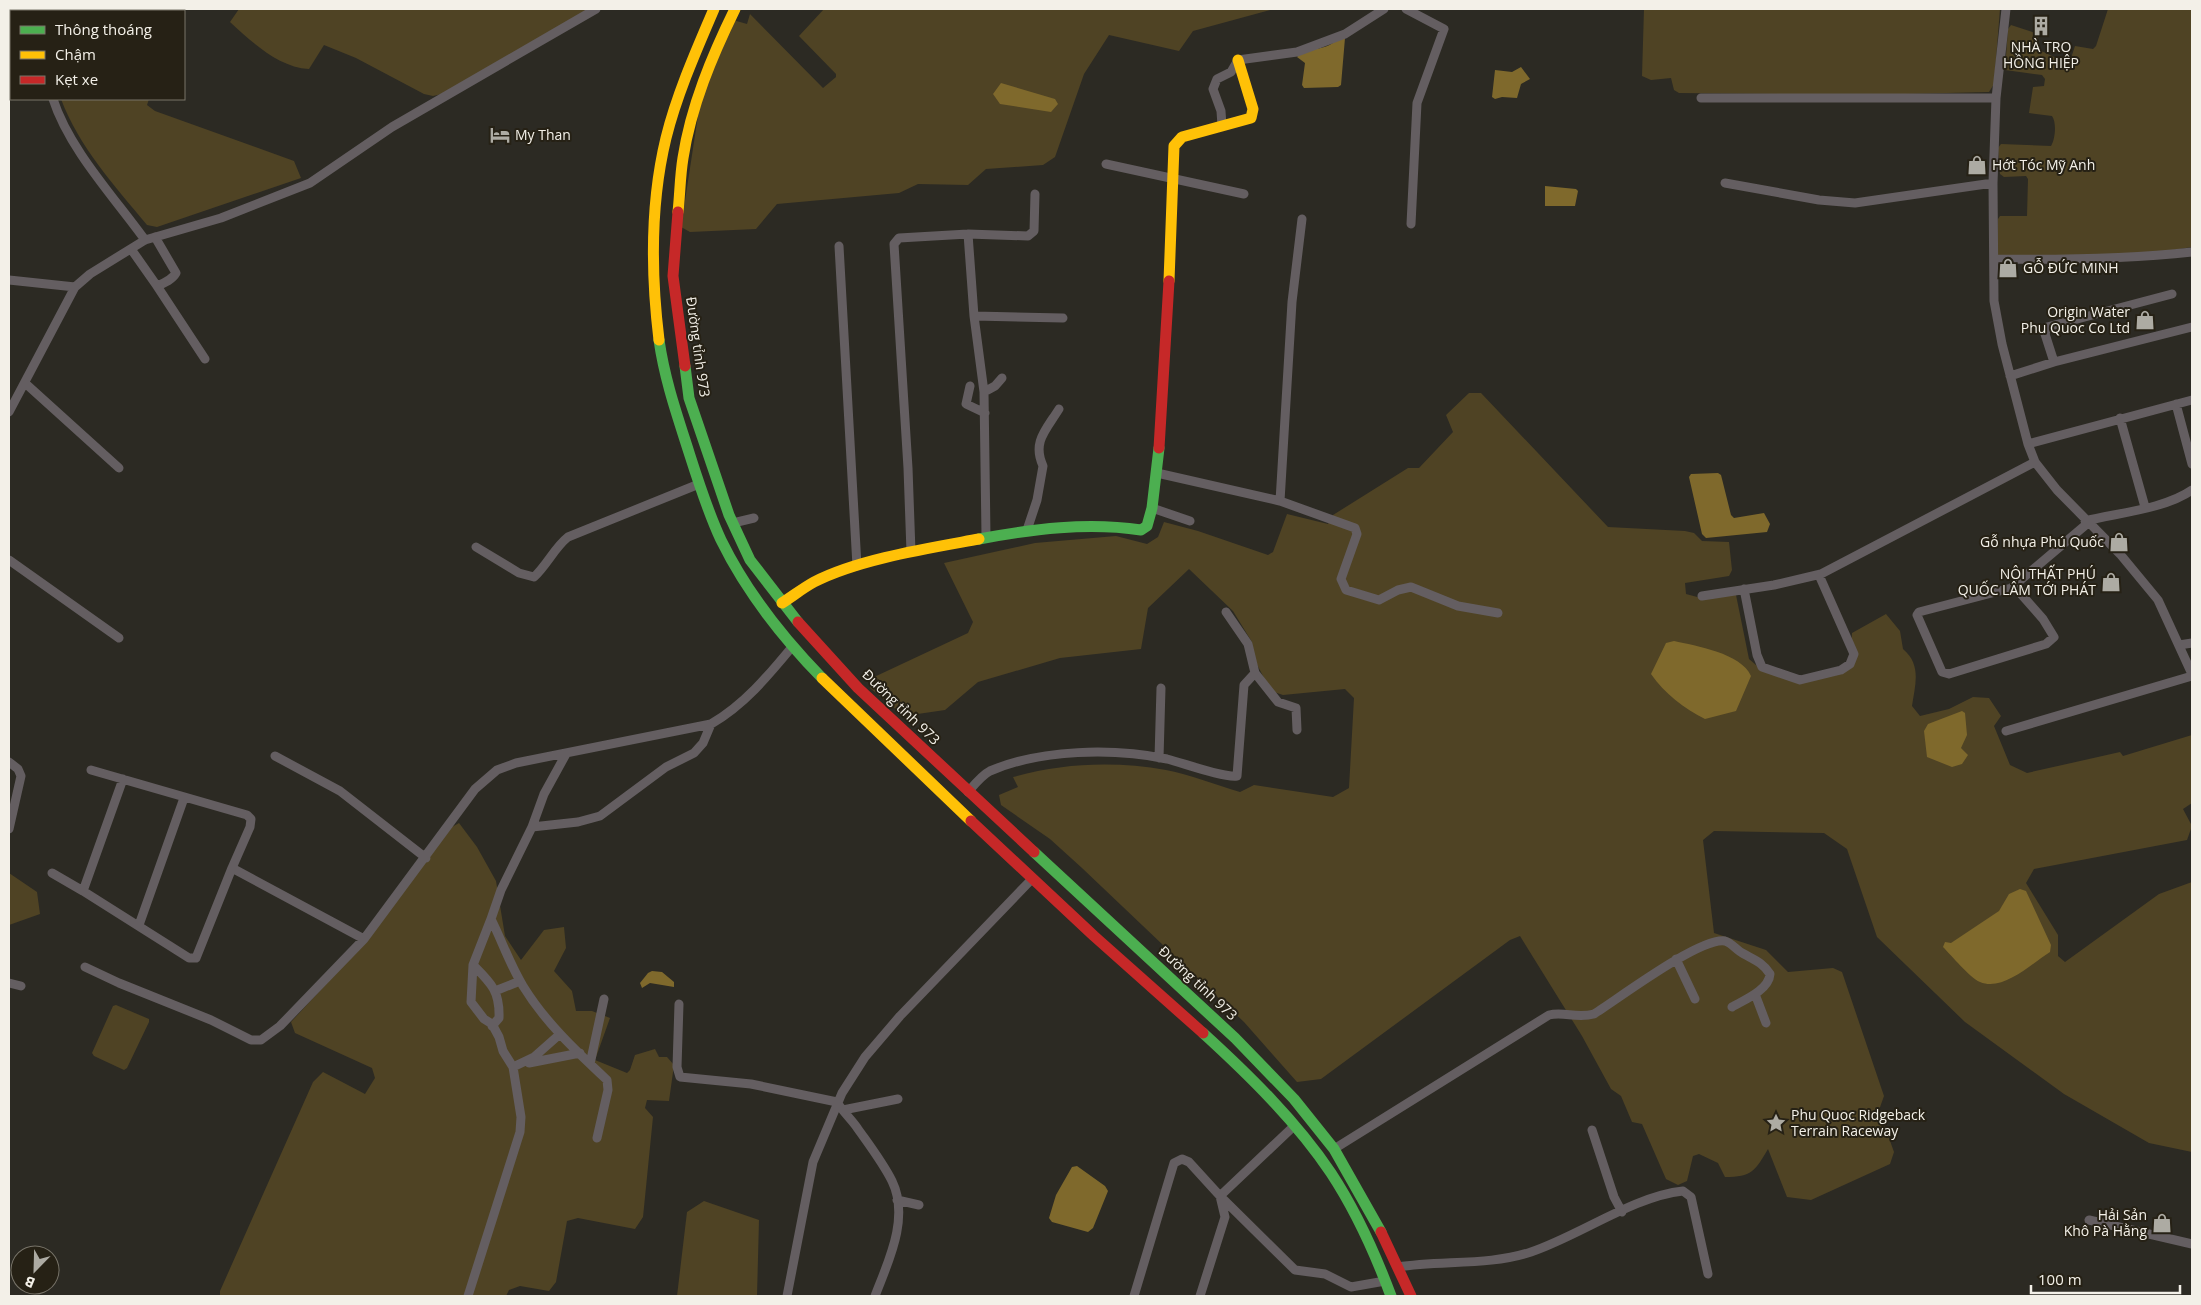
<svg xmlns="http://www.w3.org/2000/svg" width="2201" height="1305" viewBox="0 0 2201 1305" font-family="'Open Sans',sans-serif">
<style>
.green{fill:#4f4324}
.water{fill:#7f692c}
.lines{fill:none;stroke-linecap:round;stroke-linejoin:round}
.street{stroke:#645e61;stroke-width:9}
.fast{stroke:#4caf50;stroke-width:11}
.slow{stroke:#ffc107;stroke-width:11}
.jam{stroke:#c62828;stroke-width:11}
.labels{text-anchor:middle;stroke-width:4;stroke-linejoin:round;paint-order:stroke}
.poi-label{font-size:14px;fill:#f3f0e8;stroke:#262115;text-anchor:start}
.street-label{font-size:14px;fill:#f3f0e8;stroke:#262115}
</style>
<rect width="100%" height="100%" fill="#2c2a23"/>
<path class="green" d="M57,9H176L175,11H56Z
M239,9H589L442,94L433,96L424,94L356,58L324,45L309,69C278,67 252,42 230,22Z
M824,9H1274L1193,31L1179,51L1109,35L1084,74L1055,157L1043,165L986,169L968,185L918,184L899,193L777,204L756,229L690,232L681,227L701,96L733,20L747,24L750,14L823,88L836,77V74L799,36Z
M1644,9H2000L1994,84L1989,92L1864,95L1679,93L1674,90L1671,78L1651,80L1642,76Z
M2108,9H2192V247L2155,253L1999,257L1997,254L1998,219L2000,216H2027L2028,179L2026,176L2004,177L2000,174L1998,148L2001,144L2051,146C2055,140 2057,123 2052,116L2029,113L2033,87L2044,86L2045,79L2042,75L2005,70L2008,29L2011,25L2039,34L2035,48L2067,63L2070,61L2075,46L2093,49L2096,46Z
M61,99H149L147,105L155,111L294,161L301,178L157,227L147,225C114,185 79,147 61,99Z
M1469,393H1481L1608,527L1685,531L1694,533L1702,541L1729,542L1732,570L1729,576L1685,583L1686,594L1701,598L1736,595L1749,659L1763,671L1797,683L1850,669L1852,633L1886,614L1900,631L1903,649C1922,665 1915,685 1912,706L1920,716L1949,709L1973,697L1989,698L2001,716L1994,726L2010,765L2027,773L2120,752L2123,756L2192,735V803L2183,809L2192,826L2187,840L2034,869L2026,883L2058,935V956L2065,962L2159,894L2192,882V1152L2149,1143L2064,1094L1965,1022L1877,937L1847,849L1824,833L1714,831L1703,840L1714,933L1766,950L1788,972L1833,968L1842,972L1884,1096L1879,1110L1894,1152L1890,1164L1811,1200L1787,1197L1768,1149C1755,1171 1752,1177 1725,1177L1718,1163L1699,1154L1693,1156L1687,1181L1678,1185L1666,1179L1642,1124L1632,1122L1621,1096L1611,1089L1582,1036L1520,936L1510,940L1321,1079L1297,1082L1244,1022L1082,868L1050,839L1001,805L999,795L1018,787L1013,777C1063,763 1115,761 1166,770C1191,775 1216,785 1240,792L1254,785L1333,797L1349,788L1354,698L1345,689L1283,695L1271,691L1253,657L1252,642L1233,611L1189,569L1148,608L1141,649L1060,658L978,682L945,710L904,716L870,688L872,678L968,633L973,622L944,563L1035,543L1116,536L1147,544L1158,537L1164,522L1198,531L1268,555L1273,552L1287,514L1328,524L1333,515L1408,468H1419L1453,432L1446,415Z
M459,823L477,847L496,881L505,936L521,960L544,930L564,927L566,948L554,971L572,991L576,1011H592L610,1018L595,1060L627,1073L630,1070L635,1055L655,1049L659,1057H667L674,1065L669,1101L647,1100L645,1108L653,1117L643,1217L635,1229L578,1218L567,1221L556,1282L549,1291L520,1286L509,1290L506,1296H220V1291L313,1082L323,1072L365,1094L375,1078L372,1068L295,1033L291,1022L366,941L452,827Z
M9,873L37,892L40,914L9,925Z
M116,1005L149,1019V1022L127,1068L124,1070L94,1056L92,1053L113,1006Z
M704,1201L759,1220L757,1296H677L687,1212Z"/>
<path class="water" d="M1345,38L1341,85L1338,87L1304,88L1302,85L1305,63L1297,57C1307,46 1327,52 1337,39Z
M1521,67L1530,79L1521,84L1517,98L1502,97L1495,99L1492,97L1495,70L1512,72Z
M1001,83L1055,99L1058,104L1051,112L1000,104L993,94Z
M1545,186L1576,189L1578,191L1575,206H1545Z
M1718,473L1721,475L1731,515L1734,518L1764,513L1770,524L1767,532L1706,538L1702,534L1689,477L1691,474Z
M1674,641C1696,646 1741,653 1751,676L1736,711L1705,719C1685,709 1664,693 1651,674L1666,643Z
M1962,711L1965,713L1967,735L1961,748L1968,755L1962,764L1952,767L1927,757L1924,731L1928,724Z
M2020,889L2026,891L2051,945L2050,952C2032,963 2003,992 1980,982C1969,977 1952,956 1943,947L1945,942L1951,943L1999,911L2009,894Z
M652,971L662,972L674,982V987L650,983L642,988L640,983L648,973Z
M1077,1166L1105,1186L1108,1191L1093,1228L1088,1232L1052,1222L1049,1218L1056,1195L1072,1167Z"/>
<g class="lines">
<path class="street" d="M1406,9L1444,29L1417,103L1411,224
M2006,9L1996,98L1993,183L1994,301L2002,344L2028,444L2035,462L2057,490L2120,554L2158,600L2192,674
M52,11V9
M9,30L11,32
M9,41L11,40
M9,89H11
M1701,98H1996
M53,99C69,149 114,197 145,240
M1222,126L1221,111L1213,89L1217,79L1231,72L1238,60L1297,52L1345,34L1384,9
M1106,164L1244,194
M1725,183L1819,200L1855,203L1993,183
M968,234L974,316L984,392L986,536
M839,246L857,566
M131,249L157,286C164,283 172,280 176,273L155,237
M1995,259C2061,260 2127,259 2192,252
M9,280L75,287
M157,286L205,359
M974,316L1063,318
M2054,362L2045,334L2047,327L2172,294
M2010,376L2054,362L2192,327
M25,383L119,468
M970,386L966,404L985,413
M984,392L995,386L1002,378
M2176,404L2192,464
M9,412L75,287L90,274L145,240L221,218L310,183L392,127L596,9
M2120,418L2145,507
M2028,444L2192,400
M1157,473L1280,501L1292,302L1302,219
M1280,501L1355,528L1357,534L1341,579L1346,590L1379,600L1398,590L1411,587L1458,606L1498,613
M1152,508L1190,521
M2085,521C2117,513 2165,509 2192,490
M733,523L754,518
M1027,530L1037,500L1043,466C1032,442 1046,430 1059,409
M476,547L519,573L534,577C547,565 555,547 568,537L699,484
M911,552L908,468L894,244L899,238L968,234L1028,236L1034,231L1035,194
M9,560L119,638
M2014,586L2043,619L2054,637L2046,644L1949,674L1942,672L1917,615L1919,612L2011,588L2088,523
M1744,589L1757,655L1762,667L1800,680L1841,670L1850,664L1854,654L1819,575
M1702,596L1774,585L1821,574L2035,462
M1226,612L1248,644L1255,673L1278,702L1296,708L1297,730
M2179,645L2192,643
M2006,731L2192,676
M566,754L544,794L532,827L501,890L491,919C502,941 510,965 523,986C545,1022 576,1051 607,1080L608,1090L597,1138
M275,756L340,791L426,858
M1159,758L1161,688
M9,762L18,769L21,776L9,829
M968,792C974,785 982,775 990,771C1041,749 1114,748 1167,759C1183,763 1224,778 1237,776L1244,685L1255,673
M532,827L578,822L600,816L666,767L694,753L703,743L711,724
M232,868L364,939
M52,873L83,891L189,958H196L232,868L250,827L251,819L247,815L91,770
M83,891L123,779
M139,925L184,798
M1676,959L1695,999
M473,965C491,983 500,991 499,1018L492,1026
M85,967L119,983L211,1020L251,1040H261L280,1026L364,939L475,789L497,770L516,763L711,724C744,705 768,676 792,647
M9,983L21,986
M495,991L520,981
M1755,994L1766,1023
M679,1004L677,1067L680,1077L751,1084L837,1102C843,1112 852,1120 858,1129C870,1146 883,1163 892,1181C910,1218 888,1262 875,1296
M529,1063L580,1053
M590,1064L604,999
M513,1067L534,1057L560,1034
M843,1110L898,1099
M1294,1126L1220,1196L1295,1270L1325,1274L1351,1287L1385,1281
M1592,1130L1614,1197L1622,1212
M1334,1149L1549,1015C1564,1011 1576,1019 1594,1014C1618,999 1700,937 1725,941C1732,943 1737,951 1744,954C1755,960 1763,963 1770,974C1769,990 1744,1000 1732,1007
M897,1200L919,1205
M2089,1220L2192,1244
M1398,1267C1441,1260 1489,1266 1531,1252C1579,1236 1634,1196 1683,1191L1691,1197L1708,1274
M468,1296L520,1132L521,1117L513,1067L503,1051L499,1037L492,1024L484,1019L471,1002L473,965L491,919
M787,1296L813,1162L842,1093L865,1057L900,1016L1031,880
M1134,1296L1174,1163L1182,1159L1189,1162L1220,1196L1225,1217L1200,1296"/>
<path class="fast" d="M659,340C664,375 674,406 685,440C696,474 706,508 721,540C746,591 782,637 822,678
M685,366L689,398L729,515L750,560L798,622
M979,539C1033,529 1087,522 1141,530L1147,526L1152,508L1159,448
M1034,852L1235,1038L1294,1099L1334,1149L1381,1232
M1203,1033C1249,1075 1296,1121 1331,1173C1356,1211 1375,1253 1391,1296"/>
<path class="slow" d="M678,212C680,194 680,176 683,158C691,106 712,56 735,9
M1169,281L1174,146L1182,137L1251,118L1253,109L1238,60
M659,340C651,274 650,204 666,138C677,94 696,51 714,9
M782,603C793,596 803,588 814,582C858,559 930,548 979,539
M822,678L971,821"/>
<path class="jam" d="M678,212L673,276L685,366
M1159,448L1169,281
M798,622L858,688L1034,852
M971,821L1094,936L1203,1033
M1381,1232L1411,1296"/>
</g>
<defs>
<symbol id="building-bare" viewBox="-9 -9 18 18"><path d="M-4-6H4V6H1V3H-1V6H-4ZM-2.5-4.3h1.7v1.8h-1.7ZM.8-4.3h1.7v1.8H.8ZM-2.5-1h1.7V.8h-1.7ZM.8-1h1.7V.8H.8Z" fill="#adaba3" stroke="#262115" stroke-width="2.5" paint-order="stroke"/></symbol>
<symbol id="hotel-bare" viewBox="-9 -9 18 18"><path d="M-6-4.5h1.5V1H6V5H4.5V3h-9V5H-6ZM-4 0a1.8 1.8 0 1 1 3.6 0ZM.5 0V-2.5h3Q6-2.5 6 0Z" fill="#adaba3" stroke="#262115" stroke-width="2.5" paint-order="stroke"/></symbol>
<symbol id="shop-bare" viewBox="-9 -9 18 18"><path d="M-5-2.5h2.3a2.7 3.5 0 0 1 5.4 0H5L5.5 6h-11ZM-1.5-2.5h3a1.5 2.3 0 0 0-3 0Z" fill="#adaba3" stroke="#262115" stroke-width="2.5" paint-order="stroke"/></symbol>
<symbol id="sight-bare" viewBox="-9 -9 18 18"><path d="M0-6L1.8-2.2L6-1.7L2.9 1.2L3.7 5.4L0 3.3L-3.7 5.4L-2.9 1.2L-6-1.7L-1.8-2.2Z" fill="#adaba3" stroke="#262115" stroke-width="2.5" paint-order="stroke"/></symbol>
</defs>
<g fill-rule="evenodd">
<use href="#building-bare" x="2027" y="12" width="28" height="28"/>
<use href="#hotel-bare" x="486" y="121" width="28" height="28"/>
<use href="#shop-bare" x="1963" y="151" width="28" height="28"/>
<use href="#shop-bare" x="1994" y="254" width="28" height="28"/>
<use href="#shop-bare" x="2131" y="306" width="28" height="28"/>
<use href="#shop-bare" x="2105" y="528" width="28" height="28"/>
<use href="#shop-bare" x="2097" y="568" width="28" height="28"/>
<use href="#sight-bare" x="1762" y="1109" width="28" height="28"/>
<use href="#shop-bare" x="2148" y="1209" width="28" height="28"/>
</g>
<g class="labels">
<g class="poi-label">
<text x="2041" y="52" text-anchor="middle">NHÀ TRỌ<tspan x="2041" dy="16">HỒNG HIỆP</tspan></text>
<text x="515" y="140">My Than</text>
<text x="1992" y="170">Hớt Tóc Mỹ Anh</text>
<text x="2023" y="273">GỖ ĐỨC MINH</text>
<text x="2130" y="317" text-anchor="end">Origin Water<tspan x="2130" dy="16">Phu Quoc Co Ltd</tspan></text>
<text x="2104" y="547" text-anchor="end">Gỗ nhựa Phú Quốc</text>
<text x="2096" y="579" text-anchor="end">NỘI THẤT PHÚ<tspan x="2096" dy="16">QUỐC LÂM TỚI PHÁT</tspan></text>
<text x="1791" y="1120">Phu Quoc Ridgeback<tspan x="1791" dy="16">Terrain Raceway</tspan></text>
<text x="2147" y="1220" text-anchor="end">Hải Sản<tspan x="2147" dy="16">Khô Pà Hằng</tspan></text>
</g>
<g class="street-label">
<text transform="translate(698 347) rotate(82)" y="5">Đường tỉnh 973</text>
<text transform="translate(901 707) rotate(44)" y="5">Đường tỉnh 973</text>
<text transform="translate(1198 983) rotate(43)" y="5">Đường tỉnh 973</text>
</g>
</g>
<rect width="2201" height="1305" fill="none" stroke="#f3f0e8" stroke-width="20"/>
<rect x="10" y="10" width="175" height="90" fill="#262115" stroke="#787469"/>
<rect x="20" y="26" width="25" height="8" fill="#4caf50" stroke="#787469"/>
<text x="55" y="35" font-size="15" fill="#f3f0e8">Thông thoáng</text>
<rect x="20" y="51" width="25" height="8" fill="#ffc107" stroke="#787469"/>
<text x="55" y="60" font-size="15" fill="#f3f0e8">Chậm</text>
<rect x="20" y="76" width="25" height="8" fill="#c62828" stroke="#787469"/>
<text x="55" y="85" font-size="15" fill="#f3f0e8">Kẹt xe</text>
<g transform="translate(35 1270) rotate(203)"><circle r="24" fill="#262115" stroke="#787469"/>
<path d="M0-4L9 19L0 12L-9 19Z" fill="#adaba3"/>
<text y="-8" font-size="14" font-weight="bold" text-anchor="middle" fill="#f3f0e8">B</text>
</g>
<path d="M2031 1285v8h149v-8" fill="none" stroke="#f3f0e8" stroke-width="2.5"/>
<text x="2038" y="1285" font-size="15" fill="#f3f0e8" stroke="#262115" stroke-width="4" paint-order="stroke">100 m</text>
</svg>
